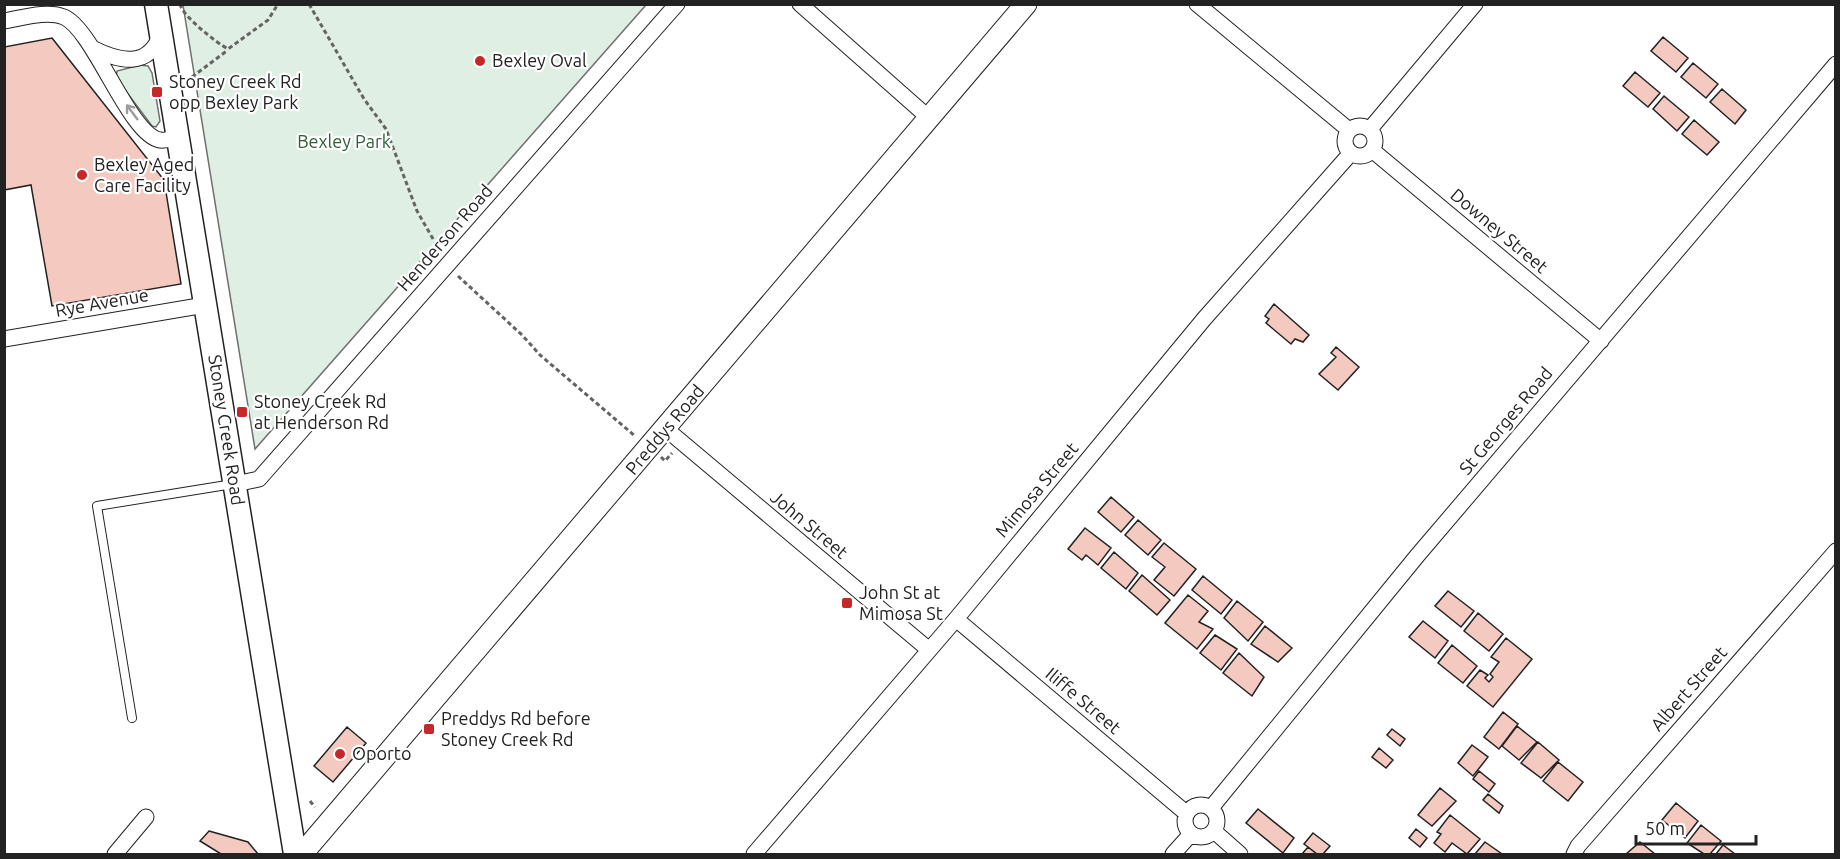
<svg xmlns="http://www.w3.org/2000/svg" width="1840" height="859" viewBox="0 0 1840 859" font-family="Ubuntu,sans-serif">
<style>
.green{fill:#e0efe3;stroke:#6f6f6f;stroke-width:1.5}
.building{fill:#f3c9c0;stroke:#222;stroke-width:1.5}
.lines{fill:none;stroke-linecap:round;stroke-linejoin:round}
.lane-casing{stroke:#222;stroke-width:10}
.street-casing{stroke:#222;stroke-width:17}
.secondary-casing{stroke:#222;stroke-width:23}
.primary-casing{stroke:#222;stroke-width:25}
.path{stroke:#646464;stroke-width:3;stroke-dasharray:4.5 3;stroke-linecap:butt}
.lane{stroke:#fff;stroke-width:8}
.street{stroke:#fff;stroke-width:15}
.secondary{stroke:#fff;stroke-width:21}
.primary{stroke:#fff;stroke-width:22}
.oneway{stroke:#9c9c9c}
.poi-dot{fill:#c62828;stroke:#fff;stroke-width:2}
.labels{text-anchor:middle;stroke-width:4.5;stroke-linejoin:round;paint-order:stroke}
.poi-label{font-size:18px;fill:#222;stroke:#fff;text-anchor:start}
.park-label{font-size:18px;fill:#2f5e38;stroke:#fff}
.street-label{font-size:18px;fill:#222;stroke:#fff}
</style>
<rect width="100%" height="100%" fill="#fff"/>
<path class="green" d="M183,5V4L646,5L255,449Z
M140,65L148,66L152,73L160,121L156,127L152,126L116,78L117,71Z"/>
<path class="building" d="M1663,37L1688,58L1676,72L1651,51Z
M52,38L164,180L181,284L52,306L31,185L4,190V47Z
M1693,63L1718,84L1706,98L1681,77Z
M1635,72L1660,93L1648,107L1623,86Z
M1722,89L1746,110L1735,124L1710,102Z
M1664,96L1689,117L1677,131L1653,109Z
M1694,120L1719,142L1707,155L1682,134Z
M1274,304L1309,335L1303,342L1295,339L1291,344L1266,323L1269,319L1265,316Z
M1336,347L1359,367L1338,390L1319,374L1336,357L1331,353Z
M1111,497L1134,517L1121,532L1098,512Z
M1138,520L1161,540L1148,555L1125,535Z
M1085,528L1111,548L1098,565L1086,555L1082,560L1068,549Z
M1164,543L1196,569L1174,596L1154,580L1165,567L1152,557Z
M1114,552L1138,573L1126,589L1101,568Z
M1142,575L1170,600L1157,615L1129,591Z
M1203,576L1232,600L1221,614L1192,590Z
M1448,591L1474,611L1461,627L1435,606Z
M1188,595L1208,611L1199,622L1213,629L1197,649L1165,623Z
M1237,601L1263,622L1248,641L1224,618Z
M1478,613L1503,634L1489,651L1464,631Z
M1423,621L1448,641L1435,658L1409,637Z
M1265,626L1292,648L1278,662L1251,644Z
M1215,635L1237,649L1221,670L1200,653Z
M1506,638L1532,659L1493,707L1467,686L1480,670L1488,675L1485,678L1489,682L1493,677L1490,674L1499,662L1491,657Z
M1452,645L1477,666L1463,683L1438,663Z
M1239,653L1264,677L1252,696L1223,673Z
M1503,712L1518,724L1499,749L1484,737Z
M1517,726L1537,742L1519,760L1502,746Z
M347,727L366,743L333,782L314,766Z
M1392,729L1405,739L1400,746L1387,735Z
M1538,742L1559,760L1541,778L1521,763Z
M1472,745L1488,757L1473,776L1458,763Z
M1379,748L1393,760L1386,768L1372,757Z
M1558,762L1583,782L1568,801L1543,781Z
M1479,771L1495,784L1489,792L1473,779Z
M1440,788L1456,801L1432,826L1418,815Z
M1488,794L1503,806L1499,813L1483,800Z
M1676,803L1698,821L1685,838L1662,820Z
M1258,809L1294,838L1283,853L1246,823Z
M1450,815L1480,839L1467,854L1452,843L1445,852L1434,843L1441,834L1437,832Z
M1701,825L1721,841L1710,854H1704L1687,843Z
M1416,829L1427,838L1420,847L1409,838Z
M209,831L248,842L258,854H221L200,841Z
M1313,833L1330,846L1323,854H1317L1304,844Z
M1485,842L1502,854H1475Z
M1640,842L1655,854H1626Z
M1723,845L1735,854H1716Z
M1308,847L1317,854H1302Z"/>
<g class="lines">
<defs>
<path id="lane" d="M132,718L97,506L233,484"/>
<path id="street" d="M800,4L929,118
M1197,4L1349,130
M4,21C22,18 47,10 64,17C94,30 129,135 160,140C165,141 173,138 178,137
M92,48C118,61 149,70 161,33
M1345 141a15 15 0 1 1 30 0a15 15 0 1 1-30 0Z
M1370,129L1475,4
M1372,150L1601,341
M4,339L205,305
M666,429L928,649
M235,484L259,479L677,4
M956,619L1186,813
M1185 821a16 16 0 1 1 32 0a16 16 0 1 1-32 0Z
M1211,808L1417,556L1836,64
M1214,831L1240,854
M115,854L146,817
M754,854L956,619L1204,319L1351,153
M1173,854L1191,834
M1574,854L1578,846L1836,551"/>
<path id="secondary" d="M302,854L1026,4"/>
<path id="primary" d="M156,4L295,854"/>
</defs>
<use href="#lane" class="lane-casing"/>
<use href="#street" class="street-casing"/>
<use href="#secondary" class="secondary-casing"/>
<use href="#primary" class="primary-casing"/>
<path class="path" d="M180,4C182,16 217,43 228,49L268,20L278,4
M309,4L364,99L386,129L417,211L440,251
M192,77L228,50
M458,276L522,335L540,355L635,436
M661,457L665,461L672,453
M310,801L315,807"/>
<use href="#lane" class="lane"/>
<use href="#street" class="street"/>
<use href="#secondary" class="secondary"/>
<use href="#primary" class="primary"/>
</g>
<defs><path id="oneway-shaft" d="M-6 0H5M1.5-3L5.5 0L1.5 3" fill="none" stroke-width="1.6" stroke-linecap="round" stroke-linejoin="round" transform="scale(1.5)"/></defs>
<use class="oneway" href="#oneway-shaft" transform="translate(132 112) rotate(-127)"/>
<g class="poi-dot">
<circle cx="480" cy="61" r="6"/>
<rect x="151" y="86" width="12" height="12" rx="3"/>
<circle cx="82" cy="175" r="6"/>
<rect x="236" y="406" width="12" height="12" rx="3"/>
<rect x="841" y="597" width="12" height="12" rx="3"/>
<rect x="423" y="723" width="12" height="12" rx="3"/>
<circle cx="340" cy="754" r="6"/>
</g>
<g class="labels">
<g class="poi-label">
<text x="492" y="67">Bexley Oval</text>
<text x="169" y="88">Stoney Creek Rd<tspan x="169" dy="21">opp Bexley Park</tspan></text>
<text x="94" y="171">Bexley Aged<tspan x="94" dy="21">Care Facility</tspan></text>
<text x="254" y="408">Stoney Creek Rd<tspan x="254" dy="21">at Henderson Rd</tspan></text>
<text x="859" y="599">John St at<tspan x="859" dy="21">Mimosa St</tspan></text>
<text x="441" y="725">Preddys Rd before<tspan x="441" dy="21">Stoney Creek Rd</tspan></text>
<text x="352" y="760">Oporto</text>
</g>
<g class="park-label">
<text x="344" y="148">Bexley Park</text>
</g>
<g class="street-label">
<text transform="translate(1499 231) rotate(40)" y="6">Downey Street</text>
<text transform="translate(445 238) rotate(-49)" y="6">Henderson Road</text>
<text transform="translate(102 303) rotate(-10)" y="6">Rye Avenue</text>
<text transform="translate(1506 421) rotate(-50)" y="6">St Georges Road</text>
<text transform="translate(226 430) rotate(81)" y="6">Stoney Creek Road</text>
<text transform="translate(665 430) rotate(-50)" y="6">Preddys Road</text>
<text transform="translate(1037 490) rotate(-50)" y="6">Mimosa Street</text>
<text transform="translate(809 525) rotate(40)" y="6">John Street</text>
<text transform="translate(1689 689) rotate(-49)" y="6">Albert Street</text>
<text transform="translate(1083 701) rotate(40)" y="6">Iliffe Street</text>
</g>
</g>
<rect width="1840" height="859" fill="none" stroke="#222222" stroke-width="12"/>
<path d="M1636 835v9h120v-9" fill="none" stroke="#222222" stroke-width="3"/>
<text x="1645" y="835" font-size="18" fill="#222222" stroke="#ffffff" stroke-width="4.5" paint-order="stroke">50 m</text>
</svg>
